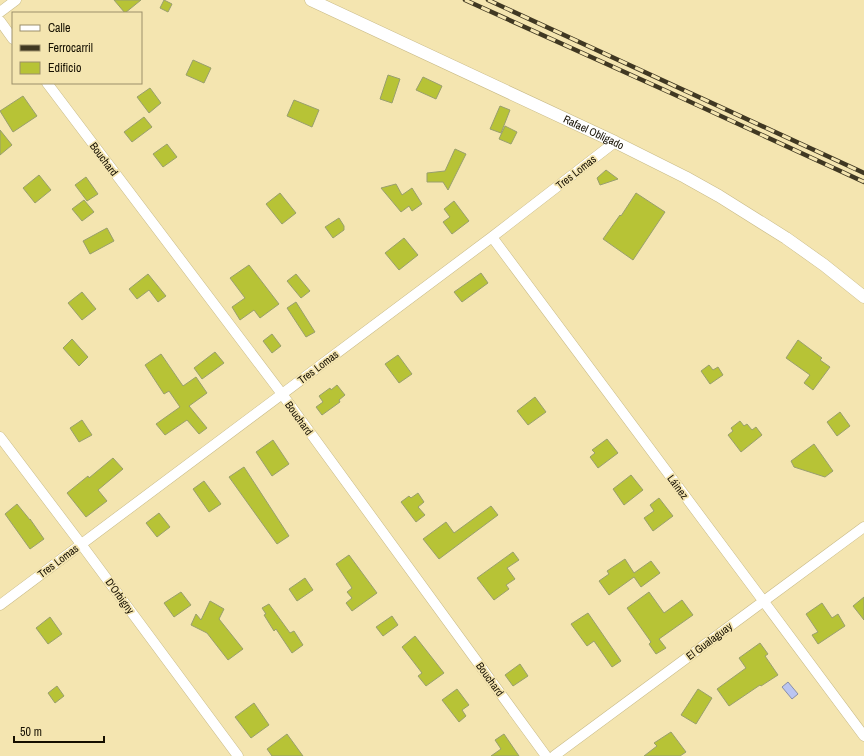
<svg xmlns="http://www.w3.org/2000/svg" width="864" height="756" viewBox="0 0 864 756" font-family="'Archivo Narrow',sans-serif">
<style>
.water{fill:#bac5f1;stroke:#888ea9}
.building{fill:#b7c336;stroke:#999f6d}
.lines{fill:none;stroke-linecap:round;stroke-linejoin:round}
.minor-casing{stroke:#c9bb88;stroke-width:11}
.tertiary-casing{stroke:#c9bb88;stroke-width:13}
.minor{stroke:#fff;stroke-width:10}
.tertiary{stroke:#fff;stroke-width:12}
.rail-casing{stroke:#403822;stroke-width:4.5}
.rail{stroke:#f4e5b0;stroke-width:3;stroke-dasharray:9;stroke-linecap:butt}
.labels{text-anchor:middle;stroke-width:3.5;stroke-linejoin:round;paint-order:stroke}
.street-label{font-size:11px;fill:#150f00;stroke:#f4e5b0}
</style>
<rect width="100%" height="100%" fill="#f4e5b0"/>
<path class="water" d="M788,682L798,694L792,699L782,687Z"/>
<path class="building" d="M114,0H141L125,13Z
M164,0L172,4L168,12L160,8Z
M193,60L211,68L204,83L186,75Z
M388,75L400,79L392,103L380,99Z
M423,77L442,86L436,99L416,90Z
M150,88L161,103L149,113L137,97Z
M23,96L37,116L13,132L0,111Z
M294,100L319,110L312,127L287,116Z
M500,106L510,110L501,133L490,129Z
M144,117L152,127L132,142L124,132Z
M505,126L517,132L511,144L499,139Z
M0,130L12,145L0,155Z
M167,144L177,157L163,167L153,154Z
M455,149L466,154L448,190L443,182H427V173L445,171Z
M606,170L618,179L600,185L597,178Z
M39,175L51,190L35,203L23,188Z
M86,177L98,194L87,201L75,185Z
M396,184L402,195L412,188L422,204L412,211L409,206L401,212L381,188Z
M280,193L296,213L282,224L266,204Z
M636,193L665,212L633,260L603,239L620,215L621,216Z
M84,200L94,212L82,221L72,209Z
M454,201L469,221L452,234L443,222L450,217L444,209Z
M339,218L344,226V230L333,238L325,227Z
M107,228L114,241L90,254L83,241Z
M404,238L418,255L399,270L385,253Z
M249,265L279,304L260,318L254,310L240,320L232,307L245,298L230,278Z
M481,273L488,283L462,302L454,292Z
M148,274L166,296L158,302L149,290L137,299L129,289Z
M296,274L310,291L301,298L287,281Z
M82,292L96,309L82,320L68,303Z
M296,302L315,332L306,337L287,308Z
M272,334L281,346L272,353L263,341Z
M72,339L88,357L79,366L63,348Z
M798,340L822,358L820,360L830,367L813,390L804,383L810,375L786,358Z
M215,352L224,363L202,379L194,368Z
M161,354L183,386L196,377L207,393L189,406L207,428L199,434L187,420L165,435L156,424L180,407L169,391L164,394L145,365Z
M398,355L412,374L399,383L385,364Z
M709,365L713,370L718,367L723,375L710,384L701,371Z
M337,385L345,395L339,400L340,402L322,415L316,407L323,402L319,396L330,388L331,390Z
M535,397L546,412L528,425L517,411Z
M840,412L850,426L837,436L827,422Z
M82,420L92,435L79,442L70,428Z
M740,421L744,426L747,424L752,430L756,427L762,435L741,452L728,435L733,431L731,428Z
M607,439L618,453L598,468L590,457L595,453L592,450Z
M273,440L289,464L272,476L256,452Z
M814,444L833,471L825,477L794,467L791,461Z
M113,458L123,469L98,490L107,501L86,517L67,493L88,476L89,478Z
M244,467L289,536L277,544L229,477Z
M631,475L643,490L624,505L613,489Z
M204,481L221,504L209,512L193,489Z
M418,493L424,502L418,507L425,515L416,522L401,502L409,496L411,498Z
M659,498L673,516L653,531L644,518L654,511L650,505Z
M17,504L30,520V519L44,539L30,549L5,514Z
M491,506L498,515L439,559L423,539L446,522L454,533Z
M159,513L170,527L157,537L146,523Z
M513,552L519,560L507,568L515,579L506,585L509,589L494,600L477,578Z
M349,555L377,593L352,611L346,603L352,598L347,592L352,588L336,564Z
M625,559L634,573L651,561L660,573L641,587L634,577L609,595L599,581L609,574L607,571Z
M305,578L313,590L297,601L289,589Z
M181,592L191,605L174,617L164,603Z
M649,592L664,613L682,600L693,615L659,639L666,648L656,654L649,644L651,642L627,608Z
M864,597V620L853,606Z
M210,601L224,609L219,619L243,649L228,660L207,633L191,625L196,614L201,620Z
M822,603L832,618L838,614L845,626L818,644L812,635L818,632L806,614Z
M269,604L290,633L294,631L303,645L292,653L276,629L274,631L264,615L266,614L262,608Z
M588,613L621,661L612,667L594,641L587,646L571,624Z
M392,616L398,625L383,636L376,627Z
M50,617L62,634L48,644L36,628Z
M415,636L444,673L426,686L418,676L422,673L402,647Z
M760,643L768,654L765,656L778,675L761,686L760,685L729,706L717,689L746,668L739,658Z
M520,664L528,676L513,686L505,675Z
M57,686L64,696L55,703L48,693Z
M457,689L469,705L462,710L466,716L459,722L442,700Z
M698,689L712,698L696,724L681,715Z
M254,703L269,725L251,738L235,717Z
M671,732L686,752L680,756H644L657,746L654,743Z
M287,734L303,756H272L267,749Z
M504,734L519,756H491L501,749L495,740Z"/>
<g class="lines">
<defs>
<path id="minor" d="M0,12L16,0
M0,21L13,39
M47,83L282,394L546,756
M492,237L864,736
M0,437L81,544L238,756
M0,605L492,237L615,142
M554,756L864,527"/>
<g id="tertiary">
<path id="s1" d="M311,0L615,142L685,177L719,196L786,238L824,265L864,297"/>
</g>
</defs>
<use href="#minor" class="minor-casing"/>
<use href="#tertiary" class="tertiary-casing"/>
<use href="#minor" class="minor"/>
<use href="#tertiary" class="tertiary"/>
<defs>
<path id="rail" d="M465,0L671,93L864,182
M488,0L864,173"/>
</defs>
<use href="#rail" class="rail-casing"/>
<use href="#rail" class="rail"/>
</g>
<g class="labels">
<g class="street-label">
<text dy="4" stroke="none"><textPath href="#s1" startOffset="312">Rafael Obligado</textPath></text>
<text transform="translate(104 159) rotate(53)" y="4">Bouchard</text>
<text transform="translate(576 172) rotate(-38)" y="4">Tres Lomas</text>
<text transform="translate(318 367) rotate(-37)" y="4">Tres Lomas</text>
<text transform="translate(299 418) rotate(54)" y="4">Bouchard</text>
<text transform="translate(678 487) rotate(53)" y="4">Láinez</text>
<text transform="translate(58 561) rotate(-37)" y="4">Tres Lomas</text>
<text transform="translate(120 596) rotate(54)" y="4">D'Orbigny</text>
<text transform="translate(709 641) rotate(-37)" y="4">El Gualaguay</text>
<text transform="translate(490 679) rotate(54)" y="4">Bouchard</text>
</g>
</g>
<rect x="12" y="12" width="130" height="72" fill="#f4e5b0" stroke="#9b8f6a"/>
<rect x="20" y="25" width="20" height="6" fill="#ffffff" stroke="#9b8f6a"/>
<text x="48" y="32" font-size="12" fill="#150f00">Calle</text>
<rect x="20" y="45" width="20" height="6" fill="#403822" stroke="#9b8f6a"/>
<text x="48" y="52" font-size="12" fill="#150f00">Ferrocarril</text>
<rect x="20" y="62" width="20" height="12" fill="#b7c336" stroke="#9b8f6a"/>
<text x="48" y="72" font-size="12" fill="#150f00">Edificio</text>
<path d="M14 736v6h90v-6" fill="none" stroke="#150f00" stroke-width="2"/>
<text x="20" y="736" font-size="12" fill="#150f00" stroke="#f4e5b0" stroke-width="3" paint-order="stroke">50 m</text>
</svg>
